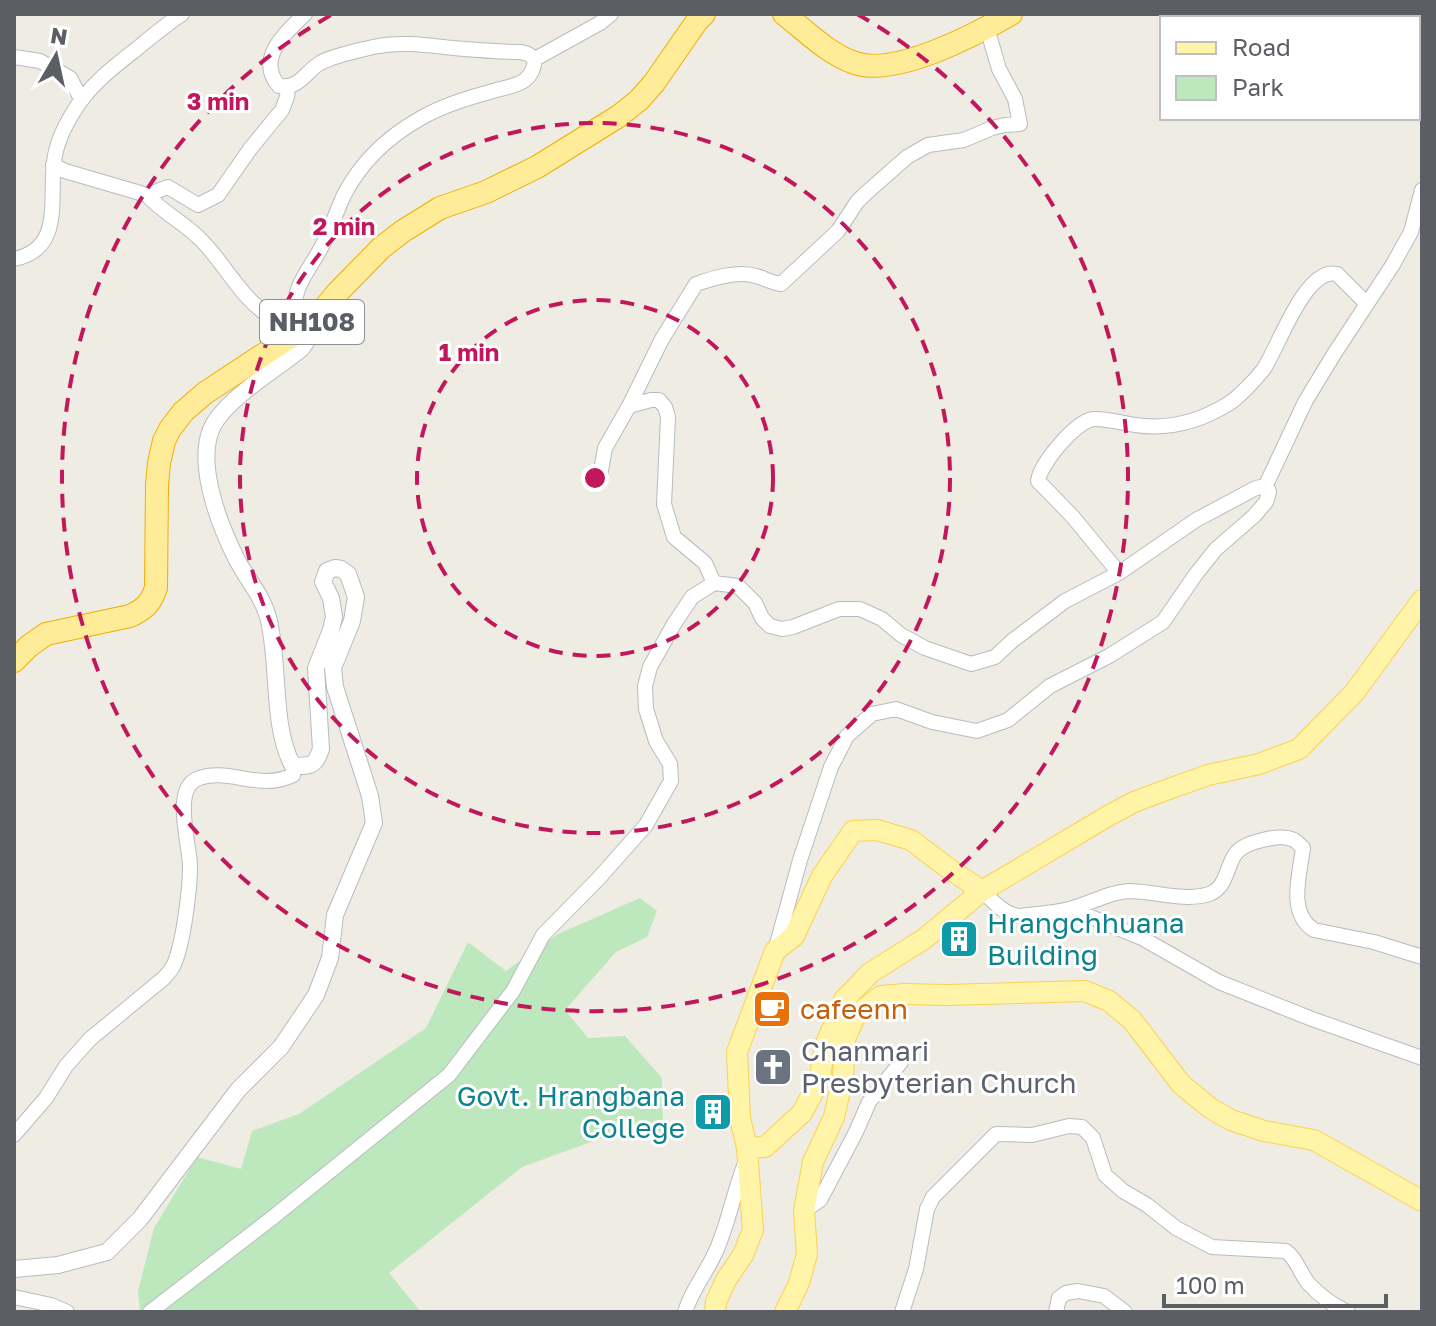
<svg xmlns="http://www.w3.org/2000/svg" width="1436" height="1326" viewBox="0 0 1436 1326" font-family="'Golos Text',sans-serif">
<style>
.green{fill:#bde8be}
.lines{fill:none;stroke-linecap:round;stroke-linejoin:round}
.minor-casing{stroke:#b8bbc0;stroke-width:16}
.tertiary-casing{stroke:#b8bbc0;stroke-width:18}
.primary-casing{stroke:#fcd14f;stroke-width:22}
.trunk-casing{stroke:#f1ad00;stroke-width:24}
.minor{stroke:#fff;stroke-width:14}
.tertiary{stroke:#fff;stroke-width:16}
.primary{stroke:#fff4a7;stroke-width:20}
.trunk{stroke:#ffec98;stroke-width:22}
.ring{fill:none;stroke:#c2185b;stroke-width:4;stroke-dasharray:14 10}
.labels{text-anchor:middle;stroke-width:6;stroke-linejoin:round;paint-order:stroke}
.shield{fill:#fff;stroke:#8c8f93;stroke-width:2}
.shield-label{font-size:26px;font-weight:bold;fill:#5b5f65}
.culture-label{font-size:28px;fill:#0d838f;stroke:#fff;text-anchor:start}
.food-label{font-size:28px;fill:#c56008;stroke:#fff;text-anchor:start}
.worship-label{font-size:28px;fill:#5b616d;stroke:#fff;text-anchor:start}
.centre{fill:#c2185b;stroke:#fff;stroke-width:4}
.ring-label{font-size:24px;text-anchor:middle;font-weight:bold;fill:#c2185b;stroke:#fff;stroke-width:6;stroke-linejoin:round;paint-order:stroke}
</style>
<rect width="100%" height="100%" fill="#efece3"/>
<path class="green" d="M640,898L657,911L647,937L616,952L565,1010L588,1038L625,1036L662,1078L663,1132L621,1131L522,1167L389,1273L421,1312H140L138,1291L154,1228L197,1157L241,1169L252,1131L299,1114L426,1028L468,942L506,971L558,934Z"/>
<g class="lines">
<defs>
<path id="minor" d="M1395,18L1398,14
M14,57L40,61L70,78L81,99
M535,59L600,23L611,14
M1418,106L1422,113
M53,165L65,171L147,195L168,187L198,205L218,195L250,149L282,110L287,97L288,87
M147,195C162,212 183,222 199,238C214,252 225,270 238,286C253,306 273,321 294,334
M14,259C64,249 49,199 54,162C56,143 64,127 74,111C89,86 111,69 134,51C150,38 165,25 182,14
M298,331C288,288 304,280 322,246C331,230 336,212 344,195C361,162 389,136 421,118C442,106 467,98 490,92C501,88 516,87 525,80C532,74 534,68 535,59L528,54L521,52C498,52 476,50 453,48C426,45 400,41 373,47C357,51 335,55 320,63C305,72 300,89 279,86C255,59 286,32 305,14
M599,482L605,448L629,406
M1265,487L1305,402L1334,354L1392,266L1411,232L1422,190
M1119,573L1073,517L1038,481C1040,464 1075,422 1093,419C1106,418 1122,423 1135,425C1169,430 1199,422 1228,404C1238,398 1255,380 1263,370C1278,349 1305,266 1337,274L1367,304
M714,583L705,563L674,537L664,504L668,417L665,407L659,400H651L629,406L662,339L696,284C713,278 738,270 756,276C766,279 769,282 781,284L838,231L857,202L865,194L907,157L928,145L964,140L992,128L1005,125L1020,124L1015,99L999,69L987,28
M982,891C993,901 1004,915 1020,916C1036,914 1054,913 1069,909C1090,904 1108,892 1129,891C1154,891 1184,902 1209,894C1227,888 1226,866 1236,853C1245,842 1281,833 1294,840C1296,841 1302,847 1303,848C1300,874 1287,913 1314,930L1374,942L1422,957
M1071,909L1142,938L1219,982L1312,1019L1422,1058
M14,1135L46,1098L66,1066L90,1039L164,978C166,975 170,972 172,968C183,950 190,888 190,866C190,845 172,790 197,779C228,766 259,792 293,775V766
M804,1211L820,1200L856,1132L869,1102L901,1062
M14,1297L51,1305L67,1312
M150,1312L272,1218L449,1075L513,991L543,935L599,878L646,825L671,781L670,764L656,741L646,709L645,686L650,667L674,624L692,597L714,583L738,586L755,603L762,618L770,626L782,629L793,627L839,609H860L882,619L901,635L925,648L971,664L995,657L1012,641L1065,601L1119,573L1196,520L1254,489L1260,487L1268,489L1269,492L1266,502L1254,516L1216,549L1196,574L1163,622L1109,656L1050,686L1008,720L977,731L932,722L896,709L872,714L847,736L831,767L800,860L775,951
M685,1312C692,1289 707,1272 716,1251C729,1222 734,1190 746,1161
M902,1312L916,1269L927,1209L933,1197L996,1134L1032,1135L1069,1126L1082,1127L1093,1138L1105,1175L1123,1191L1147,1205L1176,1228L1212,1247L1286,1251C1298,1260 1300,1274 1309,1284C1319,1295 1335,1307 1348,1312
M1056,1312L1059,1298L1066,1293L1078,1291L1104,1296L1125,1312"/>
<path id="tertiary" d="M14,1269L58,1265L107,1252L140,1219L238,1090L281,1047L316,995L330,958L335,915L374,823L370,796L335,687L333,668L352,621L356,597L348,574L341,569L335,568L327,571L323,582L331,598L334,617L331,630L316,668L321,749C315,766 312,766 293,766C271,727 280,661 268,617C261,593 247,580 236,558C219,524 191,454 217,419C236,393 275,370 301,349C308,340 313,333 313,322"/>
<path id="primary" d="M747,1148L740,1118L737,1052L775,951L794,936L822,876L853,831L877,830L911,840L948,868L982,891
M715,1312L716,1302L726,1280L743,1255L753,1230L747,1148L765,1147L802,1113L819,1081L825,1046L844,1000L870,973L924,939L982,891L1108,816L1134,802L1166,790L1208,775L1259,764L1299,749L1354,693L1422,600
M785,1312L799,1283L807,1254L804,1211L813,1162L834,1117L843,1077L845,1039L855,1016L881,996L905,994L947,995L1085,991L1109,1001L1132,1020L1181,1084L1210,1108L1231,1120L1264,1131L1314,1140L1422,1201"/>
<path id="trunk" d="M784,14C806,31 828,54 855,63C895,77 975,35 1011,14
M14,661L29,646L46,634L130,616C145,609 151,603 156,588L157,485L159,463L164,441L170,429L183,412L205,393L313,322L336,294L381,248L403,231L440,208L486,192L537,167L619,116L639,100L654,83L697,21L704,14"/>
</defs>
<use href="#minor" class="minor-casing"/>
<use href="#tertiary" class="tertiary-casing"/>
<use href="#primary" class="primary-casing"/>
<use href="#trunk" class="trunk-casing"/>
<use href="#minor" class="minor"/>
<use href="#tertiary" class="tertiary"/>
<use href="#primary" class="primary"/>
<use href="#trunk" class="trunk"/>
</g>
<g class="ring">
<circle cx="595" cy="478" r="178"/>
<circle cx="595" cy="478" r="355"/>
<path d="M857 14A533 533 0 1 1 333 14"/>
</g>
<defs>
<symbol id="building-square" viewBox="-11 -11 22 22"><rect x="-9" y="-9" width="18" height="18" rx="4" fill="#0f9aa8" stroke="#fff"/><path d="M-4-6H4V6H1V3H-1V6H-4ZM-2.5-4.3h1.7v1.8h-1.7ZM.8-4.3h1.7v1.8H.8ZM-2.5-1h1.7V.8h-1.7ZM.8-1h1.7V.8H.8Z" fill="#fff"/></symbol>
<symbol id="cafe-square" viewBox="-11 -11 22 22"><rect x="-9" y="-9" width="18" height="18" rx="4" fill="#e8710a" stroke="#fff"/><path d="M-5.5-4.5H6V0H3Q3 3.5 0 3.5H-2.5Q-5.5 3.5-5.5 0ZM3-3.2v2h1.7v-2ZM-6 4.5H4V6H-6Z" fill="#fff"/></symbol>
<symbol id="church-square" viewBox="-11 -11 22 22"><rect x="-9" y="-9" width="18" height="18" rx="4" fill="#6b7280" stroke="#fff"/><path d="M-1.2-6h2.4v3.5h3.3v2.4h-3.3V6h-2.4V-.1h-3.3v-2.4h3.3Z" fill="#fff"/></symbol>
</defs>
<g fill-rule="evenodd">
<use href="#building-square" x="937" y="917" width="44" height="44"/>
<use href="#cafe-square" x="750" y="987" width="44" height="44"/>
<use href="#church-square" x="751" y="1045" width="44" height="44"/>
<use href="#building-square" x="691" y="1090" width="44" height="44"/>
</g>
<g class="labels">
<rect class="shield" x="260" y="300" width="104" height="44" rx="6"/>
<g class="shield-label">
<text x="312" y="331">NH108</text>
</g>
<g class="culture-label">
<text x="987" y="933">Hrangchhuana<tspan x="987" dy="32">Building</tspan></text>
<text x="685" y="1106" text-anchor="end">Govt. Hrangbana<tspan x="685" dy="32">College</tspan></text>
</g>
<g class="food-label">
<text x="800" y="1019">cafeenn</text>
</g>
<g class="worship-label">
<text x="801" y="1061">Chanmari<tspan x="801" dy="32">Presbyterian Church</tspan></text>
</g>
</g>
<circle cx="595" cy="478" r="12" class="centre"/>
<g class="ring-label">
<text x="218" y="110">3 min</text>
<text x="344" y="235">2 min</text>
<text x="469" y="361">1 min</text>
</g>
<rect width="1436" height="1326" fill="none" stroke="#5b5f65" stroke-width="32"/>
<rect x="1160" y="16" width="260" height="104" fill="#ffffff" stroke="#bdbfc1" stroke-width="2"/>
<rect x="1176" y="42" width="40" height="12" fill="#fff4a7" stroke="#bdbfc1" stroke-width="2"/>
<text x="1232" y="56" font-size="24" fill="#5b5f65">Road</text>
<rect x="1176" y="76" width="40" height="24" fill="#bde8be" stroke="#bdbfc1" stroke-width="2"/>
<text x="1232" y="96" font-size="24" fill="#5b5f65">Park</text>
<g transform="translate(56 56) rotate(9)" stroke="#ffffff" stroke-width="6" paint-order="stroke">
<path d="M0-6L14 30L0 20L-14 30Z" fill="#5b5f65"/>
<text y="-12" font-size="22" font-weight="bold" text-anchor="middle" fill="#5b5f65">N</text>
</g>
<path d="M1164 1294v12h222v-12" fill="none" stroke="#5b5f65" stroke-width="4"/>
<text x="1176" y="1294" font-size="24" fill="#5b5f65" stroke="#ffffff" stroke-width="6" paint-order="stroke">100 m</text>
</svg>
